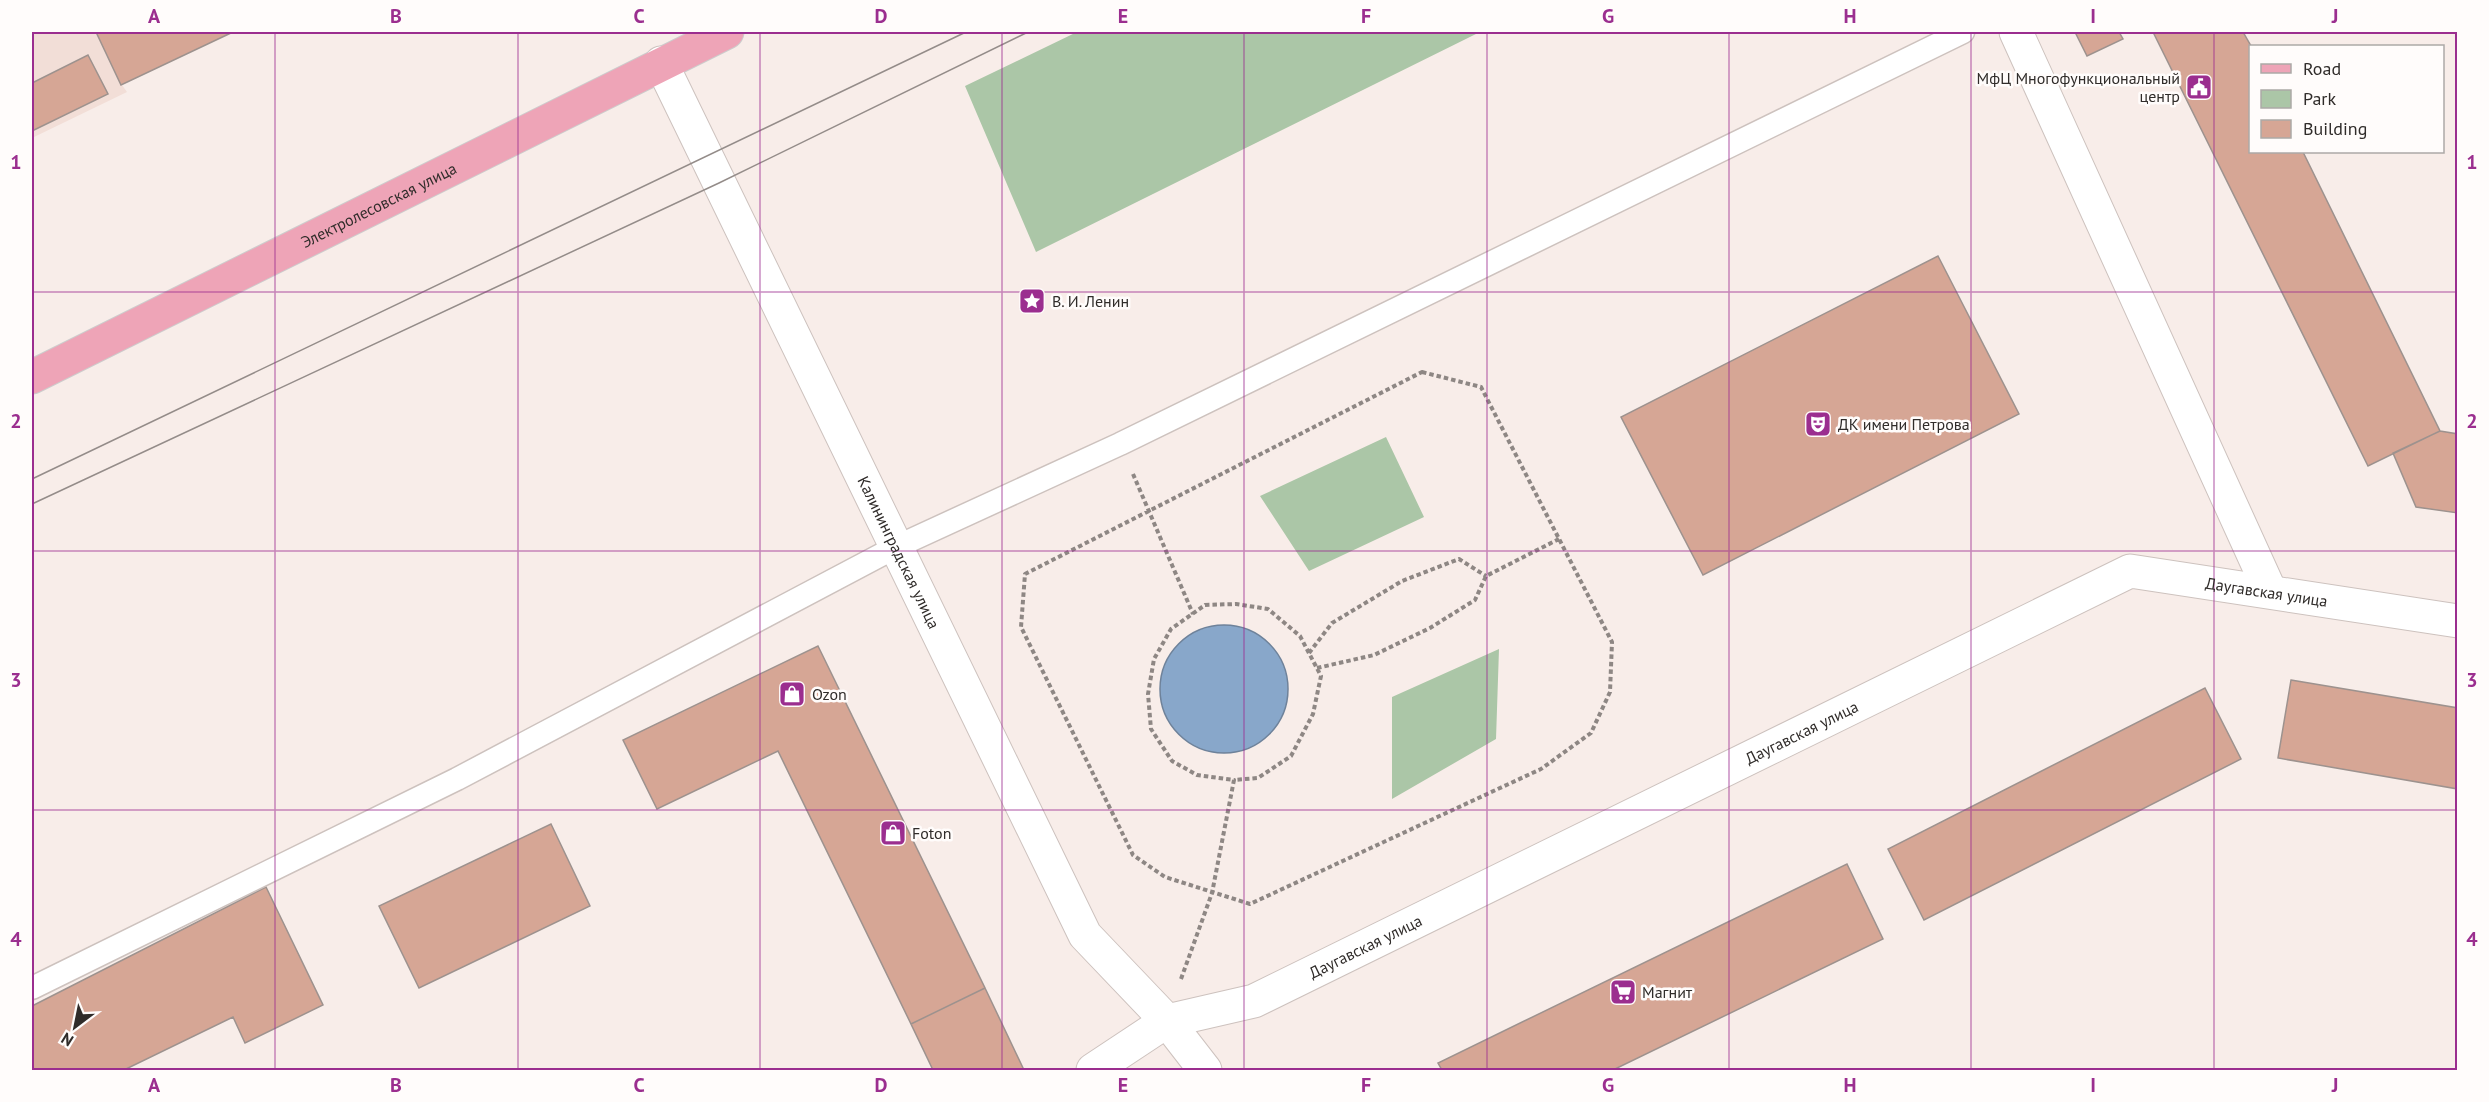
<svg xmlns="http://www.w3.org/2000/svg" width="2489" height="1102" viewBox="0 0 2489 1102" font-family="'PT Sans',sans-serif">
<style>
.built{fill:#f2ded7}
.green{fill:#abc6a7}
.water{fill:#88a7ca;stroke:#6e829a;stroke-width:1.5}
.building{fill:#d6a695;stroke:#9d928e;stroke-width:1.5}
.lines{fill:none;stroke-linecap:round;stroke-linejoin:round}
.lane-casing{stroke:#cdc2be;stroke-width:25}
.street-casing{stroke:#cdc2be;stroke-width:35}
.primary-casing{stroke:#cdcccc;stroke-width:35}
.path{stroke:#8e8784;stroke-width:4;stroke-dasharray:4.5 3;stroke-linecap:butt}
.lane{stroke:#fff;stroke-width:22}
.street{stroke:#fff;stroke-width:33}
.primary{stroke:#eea4b7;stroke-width:33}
.tram{stroke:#948c89;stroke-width:1.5}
.grid{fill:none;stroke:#9b2e8f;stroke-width:1.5;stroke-opacity:0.55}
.labels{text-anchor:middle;stroke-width:5;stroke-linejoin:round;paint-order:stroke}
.poi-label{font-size:16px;fill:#302c2a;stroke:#fffcfb;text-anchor:start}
.street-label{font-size:16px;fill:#302c2a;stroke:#fffcfb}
.neatline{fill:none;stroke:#9b2e8f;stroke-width:2}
.grid-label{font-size:20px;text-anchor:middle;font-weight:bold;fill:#9b2e8f}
</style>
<rect width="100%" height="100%" fill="#f8ede9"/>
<path class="built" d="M32,32H233L122,85L127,92L32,138Z"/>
<path class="green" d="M1077,32H1480L1036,252L965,86Z
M1386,437L1424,517L1309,571L1260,496Z
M1499,649L1496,739L1392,799V697Z"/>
<path class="water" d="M1160 689a64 64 0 1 1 128 0a64 64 0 1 1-128 0Z"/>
<path class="building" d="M96,32H233L121,85Z
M2075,32H2119L2123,39L2087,56Z
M2153,32H2243L2251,46L2250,152H2303L2440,431L2368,466Z
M88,55L108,94L32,131V83Z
M1938,256L2019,414L1703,575L1621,417Z
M2440,431L2458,434V513L2416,507L2393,453Z
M818,646L985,988L911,1024L778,751L657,809L623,740Z
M2291,680L2458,708V789L2278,758Z
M2205,688L2241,759L1924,920L1888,849Z
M551,824L590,906L419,988L379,906Z
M1847,864L1883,939L1613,1070H1442L1438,1063Z
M266,887L323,1005L245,1043L233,1017L124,1070H32V1006Z
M985,988L1024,1070H933L911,1024Z"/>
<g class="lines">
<defs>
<path id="lane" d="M32,988L457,779L896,547L1120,444L1963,32"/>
<g id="street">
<path d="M2016,32L2270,591"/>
<path id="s1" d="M661,63L1085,935L1167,1021L1205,1070"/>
<path id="s2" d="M1093,1070L1167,1021L1254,1001L2130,571L2458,621"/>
</g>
<g id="primary">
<path id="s3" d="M32,377L727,32"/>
</g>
</defs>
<use href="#lane" class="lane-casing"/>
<use href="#street" class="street-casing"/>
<use href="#primary" class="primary-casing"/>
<path class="path" d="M1422,372L1481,387L1612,642L1610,692L1591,733L1541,769L1250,904L1165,877L1133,855L1021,627L1025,574Z
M1133,474L1193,614
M1309,653L1332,623L1402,581L1459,559L1486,576
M1317,668L1374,655L1430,628L1475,600L1486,576L1559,539
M1181,979L1212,893L1234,780L1197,775L1172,761L1151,729L1148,694L1154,659L1171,629L1205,605L1236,604L1268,609L1300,636L1321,676L1313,714L1291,756L1258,778L1234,780"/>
<use href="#lane" class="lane"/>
<use href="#street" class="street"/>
<use href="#primary" class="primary"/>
<path class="tram" d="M32,479L966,32
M32,504L719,183L1028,32"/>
</g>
<path class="grid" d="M275,32V1070M518,32V1070M760,32V1070M1002,32V1070M1244,32V1070M1487,32V1070M1729,32V1070M1971,32V1070M2214,32V1070M32,292H2458M32,551H2458M32,810H2458"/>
<defs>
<symbol id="civic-square" viewBox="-11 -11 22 22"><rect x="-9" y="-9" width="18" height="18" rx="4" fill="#9b2e8f" stroke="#fffcfb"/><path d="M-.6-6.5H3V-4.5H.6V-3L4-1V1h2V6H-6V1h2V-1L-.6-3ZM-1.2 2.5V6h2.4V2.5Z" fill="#fff"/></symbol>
<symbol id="sight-square" viewBox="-11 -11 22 22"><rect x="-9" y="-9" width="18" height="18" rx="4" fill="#9b2e8f" stroke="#fffcfb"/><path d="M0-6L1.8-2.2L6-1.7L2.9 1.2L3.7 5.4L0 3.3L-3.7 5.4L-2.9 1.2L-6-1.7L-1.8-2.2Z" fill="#fff"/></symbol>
<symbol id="theatre-square" viewBox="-11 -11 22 22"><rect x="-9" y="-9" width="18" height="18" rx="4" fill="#9b2e8f" stroke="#fffcfb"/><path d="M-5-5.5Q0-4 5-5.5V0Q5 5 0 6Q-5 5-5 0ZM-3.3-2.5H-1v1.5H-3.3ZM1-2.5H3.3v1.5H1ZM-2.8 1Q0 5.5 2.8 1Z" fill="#fff"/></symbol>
<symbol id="shop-square" viewBox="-11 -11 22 22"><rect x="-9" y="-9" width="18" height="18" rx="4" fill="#9b2e8f" stroke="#fffcfb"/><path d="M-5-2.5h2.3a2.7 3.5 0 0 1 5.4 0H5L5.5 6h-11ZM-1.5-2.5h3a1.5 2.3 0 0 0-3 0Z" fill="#fff"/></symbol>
<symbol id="supermarket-square" viewBox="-11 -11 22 22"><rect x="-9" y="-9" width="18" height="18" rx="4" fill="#9b2e8f" stroke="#fffcfb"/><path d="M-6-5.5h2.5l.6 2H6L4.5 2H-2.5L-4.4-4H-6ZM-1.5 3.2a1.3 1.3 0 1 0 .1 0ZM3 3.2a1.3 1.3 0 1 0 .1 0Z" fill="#fff"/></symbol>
</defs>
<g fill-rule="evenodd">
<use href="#civic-square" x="2184" y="72" width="30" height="30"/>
<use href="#sight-square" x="1017" y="286" width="30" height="30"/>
<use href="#theatre-square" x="1803" y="409" width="30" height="30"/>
<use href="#shop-square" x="777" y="679" width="30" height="30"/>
<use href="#shop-square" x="878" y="818" width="30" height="30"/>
<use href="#supermarket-square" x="1608" y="977" width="30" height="30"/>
</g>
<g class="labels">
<g class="poi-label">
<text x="2180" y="84" text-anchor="end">МфЦ Многофункциональный<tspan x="2180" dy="18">центр</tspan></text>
<text x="1052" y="307">В. И. Ленин</text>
<text x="1838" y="430">ДК имени Петрова</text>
<text x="812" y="700">Ozon</text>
<text x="912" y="839">Foton</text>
<text x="1642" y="998">Магнит</text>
</g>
<g class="street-label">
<text dy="6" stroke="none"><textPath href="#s3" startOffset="387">Электролесовская улица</textPath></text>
<text dy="6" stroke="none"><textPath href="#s1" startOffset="544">Калининградская улица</textPath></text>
<text dy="6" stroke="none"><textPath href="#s2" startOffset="1292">Даугавская улица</textPath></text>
<text dy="6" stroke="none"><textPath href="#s2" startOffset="788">Даугавская улица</textPath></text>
<text dy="6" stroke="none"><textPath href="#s2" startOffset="302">Даугавская улица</textPath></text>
</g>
</g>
<rect width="2489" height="1102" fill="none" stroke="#fffcfb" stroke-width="66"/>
<rect x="2249" y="45" width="195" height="108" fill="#fffcfb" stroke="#aca9a7" stroke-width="1.5"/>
<rect x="2261" y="64" width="30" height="9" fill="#eea4b7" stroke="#aca9a7" stroke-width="1.5"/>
<text x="2303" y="75" font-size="18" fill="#302c2a">Road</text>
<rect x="2261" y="90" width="30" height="18" fill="#abc6a7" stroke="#aca9a7" stroke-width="1.5"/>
<text x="2303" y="105" font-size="18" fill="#302c2a">Park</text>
<rect x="2261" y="120" width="30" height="18" fill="#d6a695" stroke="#aca9a7" stroke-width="1.5"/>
<text x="2303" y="135" font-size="18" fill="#302c2a">Building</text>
<g transform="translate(75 1027) rotate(212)" stroke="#fffcfb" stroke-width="4.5" paint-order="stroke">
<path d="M0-4.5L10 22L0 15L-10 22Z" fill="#302c2a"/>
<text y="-9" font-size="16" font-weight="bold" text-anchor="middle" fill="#302c2a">N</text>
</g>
<rect x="33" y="33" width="2423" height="1036" class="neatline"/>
<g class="grid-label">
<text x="154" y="23">A</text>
<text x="396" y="23">B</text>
<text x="639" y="23">C</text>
<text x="881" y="23">D</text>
<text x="1123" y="23">E</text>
<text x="1366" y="23">F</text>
<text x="1608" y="23">G</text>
<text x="1850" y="23">H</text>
<text x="2093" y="23">I</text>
<text x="2335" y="23">J</text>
<text x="16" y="169">1</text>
<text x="2472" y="169">1</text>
<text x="16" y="428">2</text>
<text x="2472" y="428">2</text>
<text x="16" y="687">3</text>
<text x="2472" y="687">3</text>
<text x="16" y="946">4</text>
<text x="2472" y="946">4</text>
<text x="154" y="1092">A</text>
<text x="396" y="1092">B</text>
<text x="639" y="1092">C</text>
<text x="881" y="1092">D</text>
<text x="1123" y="1092">E</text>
<text x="1366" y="1092">F</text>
<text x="1608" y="1092">G</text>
<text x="1850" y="1092">H</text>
<text x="2093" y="1092">I</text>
<text x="2335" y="1092">J</text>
</g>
</svg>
